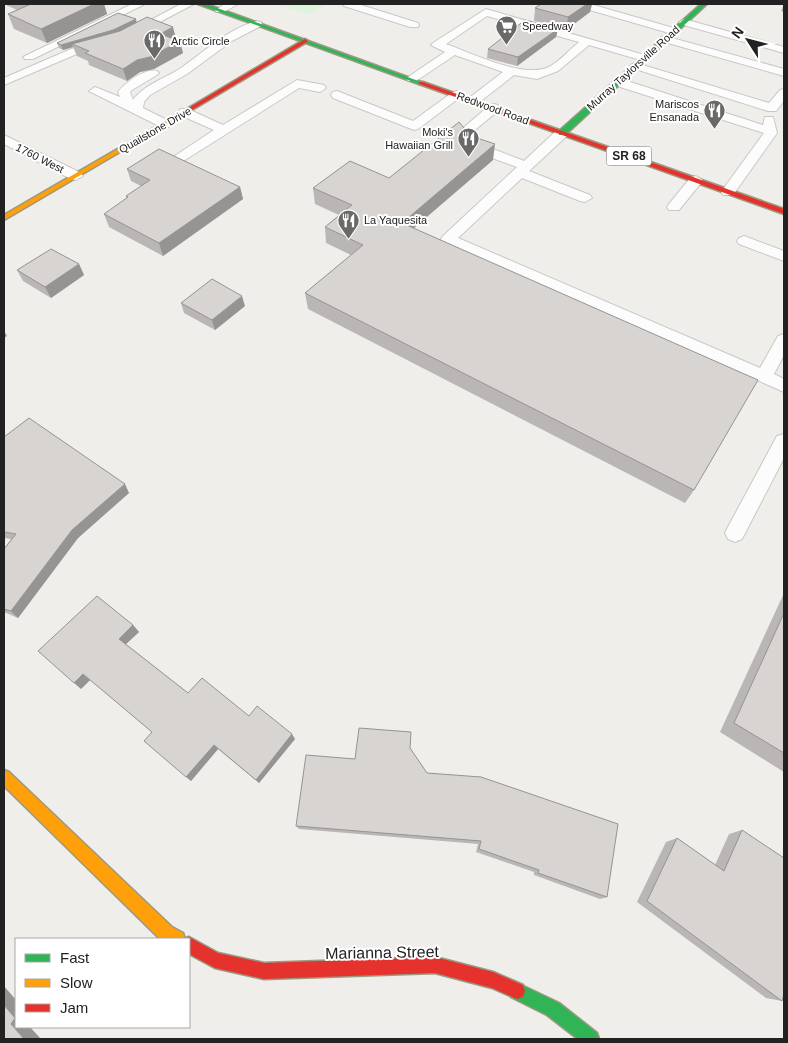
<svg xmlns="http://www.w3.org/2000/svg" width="788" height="1043" viewBox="0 0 788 1043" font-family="Helvetica,sans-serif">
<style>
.park{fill:#daf5da}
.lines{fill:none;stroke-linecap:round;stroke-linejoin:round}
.lane-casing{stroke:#c9c8c7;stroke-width:2}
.fast-casing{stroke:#999a82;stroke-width:3}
.slow-casing{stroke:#999a82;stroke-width:3}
.jam-casing{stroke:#999a82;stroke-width:3}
.lane{fill:#fdfcfc;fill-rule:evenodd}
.fast{fill:#30b455;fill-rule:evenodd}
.slow{fill:#ff9f0a;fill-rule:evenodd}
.jam{fill:#e5322d;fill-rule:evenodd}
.wall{fill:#b9b6b5}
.shaded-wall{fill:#969493}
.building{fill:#d7d4d2;stroke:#969493}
.labels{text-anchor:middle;stroke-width:4;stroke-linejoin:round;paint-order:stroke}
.far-poi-label{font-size:11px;fill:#222;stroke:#fff;text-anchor:start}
.far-street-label{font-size:11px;fill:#222;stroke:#fff}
.shield{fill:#fff;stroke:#646464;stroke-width:1}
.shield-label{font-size:12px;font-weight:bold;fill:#222}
.near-street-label{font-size:16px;fill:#222;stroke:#fff}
</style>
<rect width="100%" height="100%" fill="#f0eeeb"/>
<path class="park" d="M274,4H327L310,14Z"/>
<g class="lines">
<defs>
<path id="lane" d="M132,4H145L33,59H25L23,57Z
M181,4H194L137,34H129L128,32Z
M225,4H238L224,12H216L215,10Z
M343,4H358L418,23L419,25L418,27H410L344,6Z
M575,4H590L677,29L678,31L673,34L669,33L576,6Z
M486,9L648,56L650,58L644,61L589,45L558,71L537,79L514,75L477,104H469L467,101L469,98L503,72L455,55L416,81H408L406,79L408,77L445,52L431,45L433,43ZM487,16L579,42C569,50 559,62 549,67C524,79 471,53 446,44Z
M684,19L784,47V53L680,24L679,22Z
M257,21L261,22L262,24L261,26L232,41L187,74L150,95L144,102L143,108L169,121L171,124L169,127H161L89,91L95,87L120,97L118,92C125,83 145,68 157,71L159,73L157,75L132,90L130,92L133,100C145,84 164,79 181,68C204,52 229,28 257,21Z
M665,36L784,69V76L661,41L660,39L661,37Z
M101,41L107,44L105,46L79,53L4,85V78L71,49Z
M636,63L769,103L780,90L784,89V101L776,111H768L632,68L630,66L632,64Z
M618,78L763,125L765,117H773L777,133L733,195H723L721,192L764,133L614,85L612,82L614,79Z
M297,80L324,85L326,88L320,92L299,88L185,160H175L173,157L214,130L180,115L178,112L180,109H188L223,125Z
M337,91L413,121L453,92L457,91L463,95L418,129L414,130L333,98L331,95L333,92Z
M494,104L498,105L500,108L498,111L470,134L480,144L524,161L557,130H567L568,133L567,136L529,171L590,195L592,198L585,202L580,201L522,178L458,238L760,368L778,336L784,334V355L774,374L784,379V392L443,242L441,239L443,236L517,167L470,150L456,134L490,105Z
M4,135L81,173L83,176L76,180L71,179L4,144Z
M696,176L703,180L701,183L679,210H669L667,207L669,204L691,177Z
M744,236L784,251V261L739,244L737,241L739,238Z
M784,434V458L742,539L735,542L728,539L725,533L728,527L777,436Z"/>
<path id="fast" d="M198,4H206L424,83L419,84Z
M701,4H707L565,135H559V131Z
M517,983L559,1003L597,1033L599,1039H578L547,1015L511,997L509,991L511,985Z"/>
<path id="slow" d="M176,115L181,116L4,220V215Z
M4,770L9,772L172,927L183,933L185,939H160L4,786Z"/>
<path id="jam" d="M305,39L308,41L307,42L180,117L175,116Z
M419,82H423L784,209V214L419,84Z
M189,937L218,953L264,963L435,957L493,972L523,985L525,991L523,997L517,999L492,988L435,973L264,979L215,968L189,954V939H184Z"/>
</defs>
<use href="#lane" class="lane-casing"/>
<use href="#fast" class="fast-casing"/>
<use href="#slow" class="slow-casing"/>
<use href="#jam" class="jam-casing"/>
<use href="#lane" class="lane"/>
<use href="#fast" class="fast"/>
<use href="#slow" class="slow"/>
<use href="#jam" class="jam"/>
</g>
<path class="wall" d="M4,4H104L107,14L47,43L14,29L8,14L17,10Z
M541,4H592L590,12L566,30L534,21L535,8Z
M784,4V12L781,11Z
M137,22L176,39H175L183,53L154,69L140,72L127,81L89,65L88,61L77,56L73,47L63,50L59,48L57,43Z
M558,29L556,37L517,66L487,58L488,49Z
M493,160L414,228L694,490L685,503L308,309L305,293L351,255L326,243L325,227L339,215L315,204L313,188L389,178Z
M127,169L240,187L243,199L163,256L109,227L104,214L127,199L126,196L141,186L131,181Z
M79,264L84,275L51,298L23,281L17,270Z
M181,303L245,306L215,330L184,313Z
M4,437L129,493L78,538L18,618L4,612V549L11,539L4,538Z
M784,593V772L720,732Z
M133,625L139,632L126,644L188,693L249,716L295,739L259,783L218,749L191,781L152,732L90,680L81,689Z
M410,748L427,773L607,897L600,899L534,875V872L476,852L478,844L299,829L296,826L355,759Z
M742,830L782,1001L766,998L637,902L666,842L677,838L715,865L729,834Z"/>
<path class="shaded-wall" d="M94,4H104L107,14L47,43L41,29Z
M587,4H592L590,12L566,30L568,17Z
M136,19L137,24L114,35L72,44L73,47L63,50L61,45Z
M173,27L176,39L163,46L160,34Z
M558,29L556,37L517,66L518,57Z
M180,41L183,53L154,69L140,72L127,81L123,69L137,60Z
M495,144L493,160L401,239L402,223Z
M240,187L243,199L163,256L159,243Z
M79,264L84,275L51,298L45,287Z
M242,296L245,306L215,330L212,320Z
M4,331L7,336L4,338Z
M125,484L129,493L78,538L18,618L11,611L72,530Z
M133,625L139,632L125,645L119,639Z
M83,674L90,680L81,689L74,683Z
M292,734L295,739L259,783L256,780Z
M214,745L218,749L191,781L186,777Z
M4,986L16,1000V1027H30L41,1039H24L11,1024L4,1005Z"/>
<path class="building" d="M31,4H94L41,29L8,14Z
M541,4H587L568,17L535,8Z
M118,13L136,19L113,30L61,45L57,43Z
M147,17L173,27L160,34L180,41L150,57L137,60L123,69L85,53L89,51L72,44L120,31Z
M525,20L558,29L518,57L488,49Z
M459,122L471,136L495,144L402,223L758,380L694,490L305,293L363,245L325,227L352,205L313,188L350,161L389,178Z
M159,149L240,187L159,243L104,214L128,197L126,196L150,180L127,169Z
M51,249L79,264L45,287L17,270Z
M212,279L242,296L212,320L181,303Z
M29,418L125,484L72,530L11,611L4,609V549L16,534L4,532V437Z
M97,596L133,625L119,639L188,693L202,678L249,716L257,706L292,734L256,780L214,745L186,777L144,741L152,732L83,674L74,683L38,651Z
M784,613V753L734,723Z
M359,728L411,732L410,748L427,773L481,777L618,824L607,897L538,873L539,870L479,849L481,841L296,826L306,755L355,759Z
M742,830L784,858V994L782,1001L647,901L677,838L724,871Z
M4,1005L15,1018L11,1024L24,1039H4Z"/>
<defs>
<symbol id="supermarket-pin" viewBox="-11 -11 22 30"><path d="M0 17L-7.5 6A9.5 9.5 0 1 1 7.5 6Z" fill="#6a6968" stroke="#fff"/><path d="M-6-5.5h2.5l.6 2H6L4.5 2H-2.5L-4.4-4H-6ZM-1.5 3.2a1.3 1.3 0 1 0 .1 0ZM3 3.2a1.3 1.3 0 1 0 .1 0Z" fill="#fff"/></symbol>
<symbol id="restaurant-pin" viewBox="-11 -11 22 30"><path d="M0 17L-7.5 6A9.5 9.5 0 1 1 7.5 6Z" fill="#6a6968" stroke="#fff"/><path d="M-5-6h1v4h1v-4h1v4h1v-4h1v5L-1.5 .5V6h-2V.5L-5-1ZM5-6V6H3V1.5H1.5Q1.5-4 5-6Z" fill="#fff"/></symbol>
</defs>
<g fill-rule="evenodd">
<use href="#supermarket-pin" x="494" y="14" width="25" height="34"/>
<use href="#restaurant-pin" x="142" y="28" width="25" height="34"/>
<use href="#restaurant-pin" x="702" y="98" width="25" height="34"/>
<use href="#restaurant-pin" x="456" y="126" width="25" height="34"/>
<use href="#restaurant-pin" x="336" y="208" width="25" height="34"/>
</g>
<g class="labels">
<g class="far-poi-label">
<text x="522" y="30">Speedway</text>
<text x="171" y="45">Arctic Circle</text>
<text x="699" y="108" text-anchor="end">Mariscos<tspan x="699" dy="13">Ensanada</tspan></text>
<text x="453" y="136" text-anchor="end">Moki's<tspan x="453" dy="13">Hawaiian Grill</tspan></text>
<text x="364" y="224">La Yaquesita</text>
</g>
<g class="far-street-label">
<text transform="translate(633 68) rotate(-42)" y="4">Murray Taylorsville Road</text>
<text transform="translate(493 108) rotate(20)" y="4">Redwood Road</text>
<text transform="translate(155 130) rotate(-30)" y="4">Quailstone Drive</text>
<text transform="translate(40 158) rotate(27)" y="4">1760 West</text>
</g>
<rect class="shield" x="606.5" y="146.5" width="45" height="19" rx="4"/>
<g class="shield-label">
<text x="629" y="160">SR 68</text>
</g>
<g class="near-street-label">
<text transform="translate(382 952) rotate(-1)" y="6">Marianna Street</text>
</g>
</g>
<rect width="788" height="1043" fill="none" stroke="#222222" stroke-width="10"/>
<rect x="15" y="938" width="175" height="90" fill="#ffffff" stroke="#a7a7a7"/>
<rect x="25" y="954" width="25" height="8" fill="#30b455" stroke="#a7a7a7"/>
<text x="60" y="963" font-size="15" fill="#222222">Fast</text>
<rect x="25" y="979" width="25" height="8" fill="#ff9f0a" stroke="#a7a7a7"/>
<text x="60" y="988" font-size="15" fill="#222222">Slow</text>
<rect x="25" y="1004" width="25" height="8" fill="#e5322d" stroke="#a7a7a7"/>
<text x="60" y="1013" font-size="15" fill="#222222">Jam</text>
<g transform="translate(748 40) rotate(306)" stroke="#ffffff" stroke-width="4" paint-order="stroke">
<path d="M0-4L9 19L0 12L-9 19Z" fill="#222222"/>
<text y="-8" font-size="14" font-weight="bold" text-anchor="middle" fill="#222222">N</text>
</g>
</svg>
